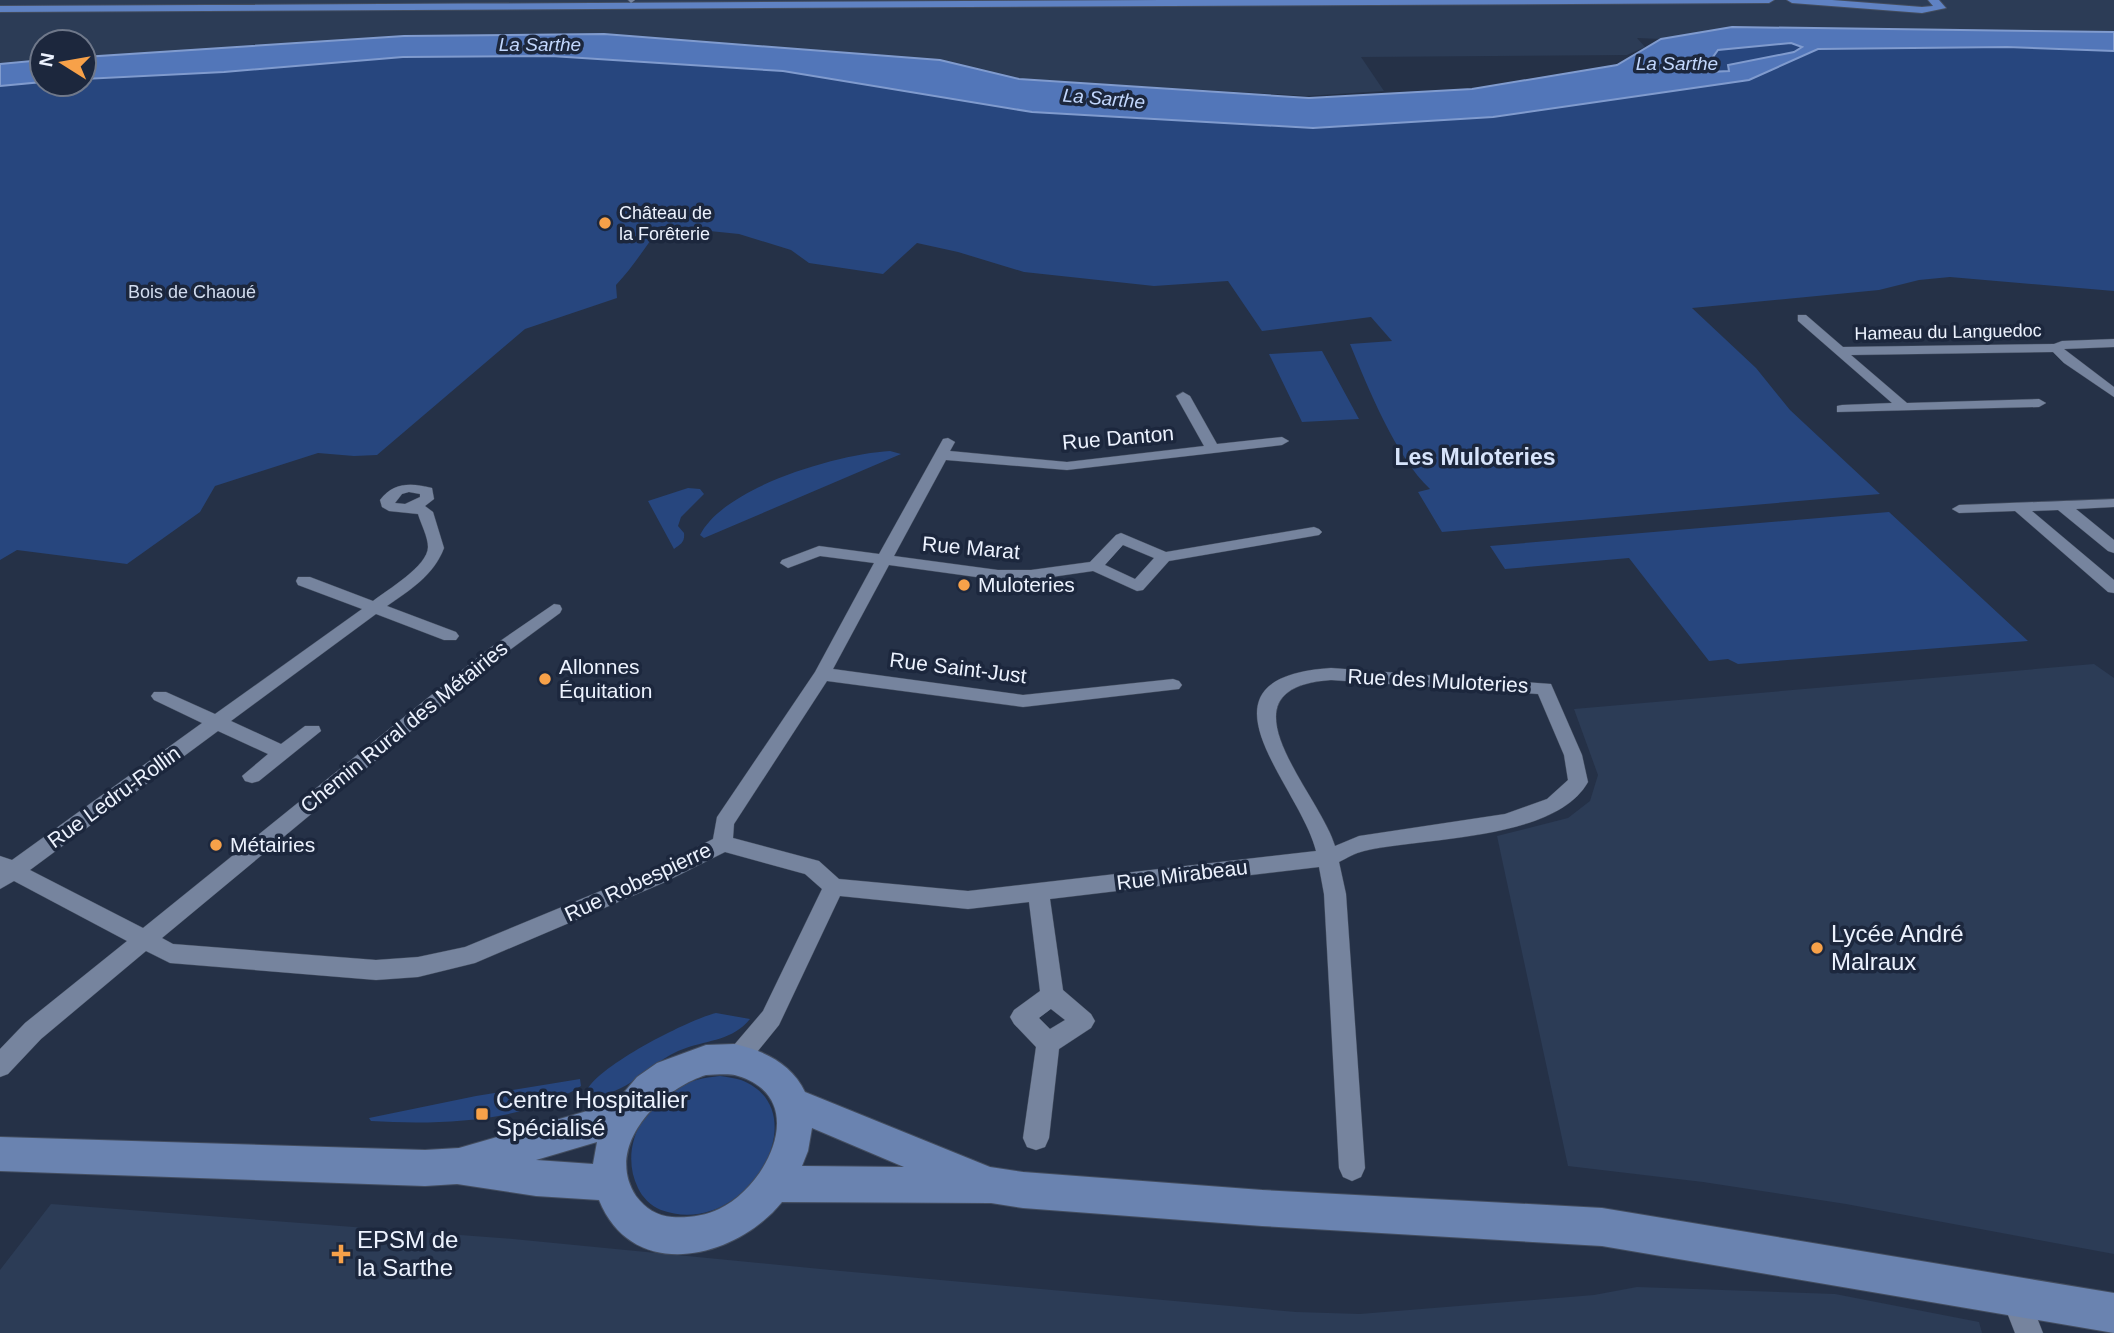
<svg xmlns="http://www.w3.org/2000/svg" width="2114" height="1333" viewBox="0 0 2114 1333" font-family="Arial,sans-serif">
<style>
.built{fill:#2c3c56}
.green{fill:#27467e}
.water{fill:#5276b9;stroke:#809bce;stroke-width:2;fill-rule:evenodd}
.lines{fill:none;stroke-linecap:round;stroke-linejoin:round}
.street-casing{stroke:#434d5f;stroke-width:1}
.secondary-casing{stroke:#434d5f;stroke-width:2}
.primary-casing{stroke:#434d5f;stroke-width:2}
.street{fill:#76849e;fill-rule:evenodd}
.secondary{fill:#6a83b0;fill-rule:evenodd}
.primary{fill:#5f82c3;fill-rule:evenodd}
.poi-dot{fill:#f7a149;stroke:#1c273d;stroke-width:2.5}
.labels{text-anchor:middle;stroke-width:7;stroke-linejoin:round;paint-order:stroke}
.far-poi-label{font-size:18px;fill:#ecf2fe;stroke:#1c273d;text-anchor:start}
.far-park-label{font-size:18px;fill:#d1dcef;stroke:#1c273d}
.far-street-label{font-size:18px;fill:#ecf2fe;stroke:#1c273d}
.far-water-label{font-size:19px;font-style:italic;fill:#c2d7fd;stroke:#1c273d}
.street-label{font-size:21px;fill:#ecf2fe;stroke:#1c273d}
.poi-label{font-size:21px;fill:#ecf2fe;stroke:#1c273d;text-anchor:start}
.neighbourhood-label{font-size:23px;font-weight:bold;fill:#d7e4fb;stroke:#1c273d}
.near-poi-label{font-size:24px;fill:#ecf2fe;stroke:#1c273d;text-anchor:start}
</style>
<rect width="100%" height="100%" fill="#253147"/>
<path class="built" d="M0,0H2114V32L1732,27L1661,39L1637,38L1645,47L1627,55L1361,57L1384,91L1306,96L1019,79L940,60L604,34L404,36L84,57V42H42V60L0,64Z
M2094,664L2114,678V1254L1846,1204L1703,1182L1568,1166L1497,836L1568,818L1590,801L1598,775L1574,709Z
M51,1204L513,1239L841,1271L1296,1312L1360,1314L1594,1295L1637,1287L1835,1294L1979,1322L1982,1333H0V1270Z"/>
<path class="green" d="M1791,43L1802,46L1794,52L1728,65L1729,71L1710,74L1706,72L1712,66L1707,65L1718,50Z
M2007,47L2114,51V291L1950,277L1919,280L1879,290L1692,308L1756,368L1790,410L1880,494L1442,532L1418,492L1430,489C1396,457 1368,388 1350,344L1392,341L1371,317L1262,331L1228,281L1154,286L1024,272L958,252L917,243L883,274L809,263L791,250L739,234L661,226C646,246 633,267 616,285L617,298L525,329L377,455L354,456L318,453L215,486L200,512L127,564L17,550L0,560V86L42,82L84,84V79L403,57L551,56L783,71L1032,112L1313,128L1493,117L1749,80L1818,49Z
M1322,351L1359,419L1302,422L1269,354Z
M890,451L901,454L704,538L700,535C725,486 839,454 890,451Z
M688,488L700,489L704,494L681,517L678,526L684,533C685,542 681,544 674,549L648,501Z
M1889,512L2028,641L1738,664L1728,659L1709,661L1629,558L1505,569L1490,546Z
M716,1013L750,1019C733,1040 709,1040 686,1048C664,1055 649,1071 630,1083C618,1091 603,1095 590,1100L585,1095C590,1069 690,1019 716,1013Z
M720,1076C727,1077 735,1078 741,1080C820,1110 746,1241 661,1210C651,1206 642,1197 638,1188C620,1152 640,1108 674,1089C689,1080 704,1078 720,1076Z
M580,1079L581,1086C524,1123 436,1125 371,1121L369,1118L476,1096Z"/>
<path class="water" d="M1732,27L2114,32V51L2007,47L1818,49L1749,80L1493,117L1313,128L1032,112L783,71L551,56L403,57L224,72L84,79V57L404,36L604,34L940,60L1019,79L1309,98L1472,89L1617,65L1661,39ZM1791,43L1802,47L1794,52L1728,65L1729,71L1707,72L1713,67L1708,64L1718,50Z
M42,60V82L0,86V64Z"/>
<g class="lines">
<defs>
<path id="street" d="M628,0H635L631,3Z
M1798,315H1806L1843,347L2054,344L2062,341L2114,339V347L2064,349L2114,387V397L2064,363L2053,352L1851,355L1907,403L2039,399L2046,403L2039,407L1837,412V406L1842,405L1892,403L1798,321Z
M1183,392L1190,396L1217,444L1282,437L1289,441L1282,445L1067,470L946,460L894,556L998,570H1031L1090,562L1116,535L1121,533L1166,552L1314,527L1319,529L1322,532L1319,535L1169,561L1143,590L1137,591L1093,571L1031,580H998L889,565L833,669L1023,695L1173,679L1179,681L1182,685L1179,689L1023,707L827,681L734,824L733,838L819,861L839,879L968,891L1316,851C1300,785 1183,678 1331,668L1551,684L1582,755L1588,782C1555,841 1423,837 1364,851C1355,853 1347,858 1339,862L1346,894L1365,1168L1361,1177L1352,1181L1343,1177L1339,1168L1324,894L1319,867L1050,899L1063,990L1091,1014L1095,1021L1091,1028L1059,1049L1049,1138L1045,1147L1036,1150L1027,1147L1023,1138L1036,1047L1014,1024L1010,1017L1014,1010L1040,991L1029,902L968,909L840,896L779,1025L744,1068L736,1071L728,1068L724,1060L728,1052L763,1011L822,889L805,874L725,852L663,883L475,963L418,977L376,980L170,963L146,951L41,1039L8,1074L0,1077V1049L25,1023L127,941L14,881L0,889V856L12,860L202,723L154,700L151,696L154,692H166L215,714L362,609L298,585L296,581L298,577H310L373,601C387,590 428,566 428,547C428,537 421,524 418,514L389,511L382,507L380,500C394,482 411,483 432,488L434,499L425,506L433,512L444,548C434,575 410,590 387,606L456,632L459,636L456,640H444L376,614L231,721L281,744L305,726H319L321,731L259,781L252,783L245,781L242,776L268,754L218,731L30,870L143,928L487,650L554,604L560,605L562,609L560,613L499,658L162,938L173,944L376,960L418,957L465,947L649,871L713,839L717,817L815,672L874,563L820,556L788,568L780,563L782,560L819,546L879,554L943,439L948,438L955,442L950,451L1067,462L1204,446L1176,396ZM409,492L420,494V497L405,504L395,503L402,494ZM1123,545L1154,558L1135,579L1105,565ZM1331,680L1538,694L1564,755L1568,780L1547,799L1505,814L1359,836L1335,846C1319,792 1213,688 1331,680ZM1051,1009L1065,1020L1050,1029L1039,1018Z
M2114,499V507L2076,509L2114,540V553L2108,551L2058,510L2032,511L2114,580V593L2108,592L2015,511L1959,513L1952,509L1959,505Z
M2015,1283L2025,1287L2043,1333H2015L2001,1297L2005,1287Z"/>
<path id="secondary" d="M734,1044C763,1050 792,1064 805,1092L990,1167L1023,1172L1262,1190L1602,1208L2114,1293V1333L1602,1246L1262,1226L1023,1208L991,1203L782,1202C736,1259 633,1284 599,1200L536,1196L457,1184L425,1186L0,1171V1137L425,1150L459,1148L615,1103L637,1077L657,1063L706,1045ZM706,1075C716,1075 728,1073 738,1076C811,1098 768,1186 719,1209C705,1216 687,1218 672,1217C657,1216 645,1208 636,1196C603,1146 661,1089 706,1075ZM812,1128L904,1167L802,1166L808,1151ZM597,1142L593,1164L536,1160Z"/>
<path id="primary" d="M1163,0H1774L1769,3L0,12V6Z
M1787,0H1832L1922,7L1933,6L1928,0H1939L1946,8L1922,13L1792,3Z"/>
</defs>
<use href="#street" class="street-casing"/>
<use href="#secondary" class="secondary-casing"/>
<use href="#primary" class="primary-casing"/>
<use href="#street" class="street"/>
<use href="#secondary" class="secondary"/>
<use href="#primary" class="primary"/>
</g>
<g class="poi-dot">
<circle cx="605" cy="223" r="7"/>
<circle cx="964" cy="585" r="7"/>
<circle cx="545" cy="679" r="7"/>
<circle cx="216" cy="845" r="7"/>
<circle cx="1817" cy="948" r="7"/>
<rect x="475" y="1107" width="14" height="14" rx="3.5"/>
<path d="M337.5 1243.5h7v7h7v7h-7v7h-7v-7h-7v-7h7z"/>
</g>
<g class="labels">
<g class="far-poi-label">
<text x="619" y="219">Château de<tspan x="619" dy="21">la Forêterie</tspan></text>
</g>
<g class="far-park-label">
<text x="192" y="298">Bois de Chaoué</text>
</g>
<g class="far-street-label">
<text transform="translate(1948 332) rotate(-1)" y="6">Hameau du Languedoc</text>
</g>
<g class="far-water-label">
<text x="540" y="51">La Sarthe</text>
<text x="1677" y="70">La Sarthe</text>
<text transform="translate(1104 98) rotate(5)" y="7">La Sarthe</text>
</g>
<g class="street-label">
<text transform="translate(1118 438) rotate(-5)" y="7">Rue Danton</text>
<text transform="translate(971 548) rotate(5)" y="7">Rue Marat</text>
<text transform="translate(958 668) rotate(7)" y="7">Rue Saint-Just</text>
<text transform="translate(1438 681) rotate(3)" y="7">Rue des Muloteries</text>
<text transform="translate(404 727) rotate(-39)" y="7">Chemin Rural des Métairies</text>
<text transform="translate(114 797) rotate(-36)" y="7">Rue Ledru-Rollin</text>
<text transform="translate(1182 875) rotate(-7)" y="7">Rue Mirabeau</text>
<text transform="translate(638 882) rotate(-25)" y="7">Rue Robespierre</text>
</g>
<g class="poi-label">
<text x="978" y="592">Muloteries</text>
<text x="559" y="674">Allonnes<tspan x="559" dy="24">Équitation</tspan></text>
<text x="230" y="852">Métairies</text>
</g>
<g class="neighbourhood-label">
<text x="1475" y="465">Les Muloteries</text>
</g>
<g class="near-poi-label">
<text x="1831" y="942">Lycée André<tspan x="1831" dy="28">Malraux</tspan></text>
<text x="496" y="1108">Centre Hospitalier<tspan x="496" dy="28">Spécialisé</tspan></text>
<text x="357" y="1248">EPSM de<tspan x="357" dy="28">la Sarthe</tspan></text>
</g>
</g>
<g transform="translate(63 63) rotate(281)"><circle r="33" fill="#1c273d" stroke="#6f788a" stroke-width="2"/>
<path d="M0-5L12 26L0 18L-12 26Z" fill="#f7a149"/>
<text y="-10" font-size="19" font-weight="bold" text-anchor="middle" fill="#ecf2fe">N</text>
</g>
</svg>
